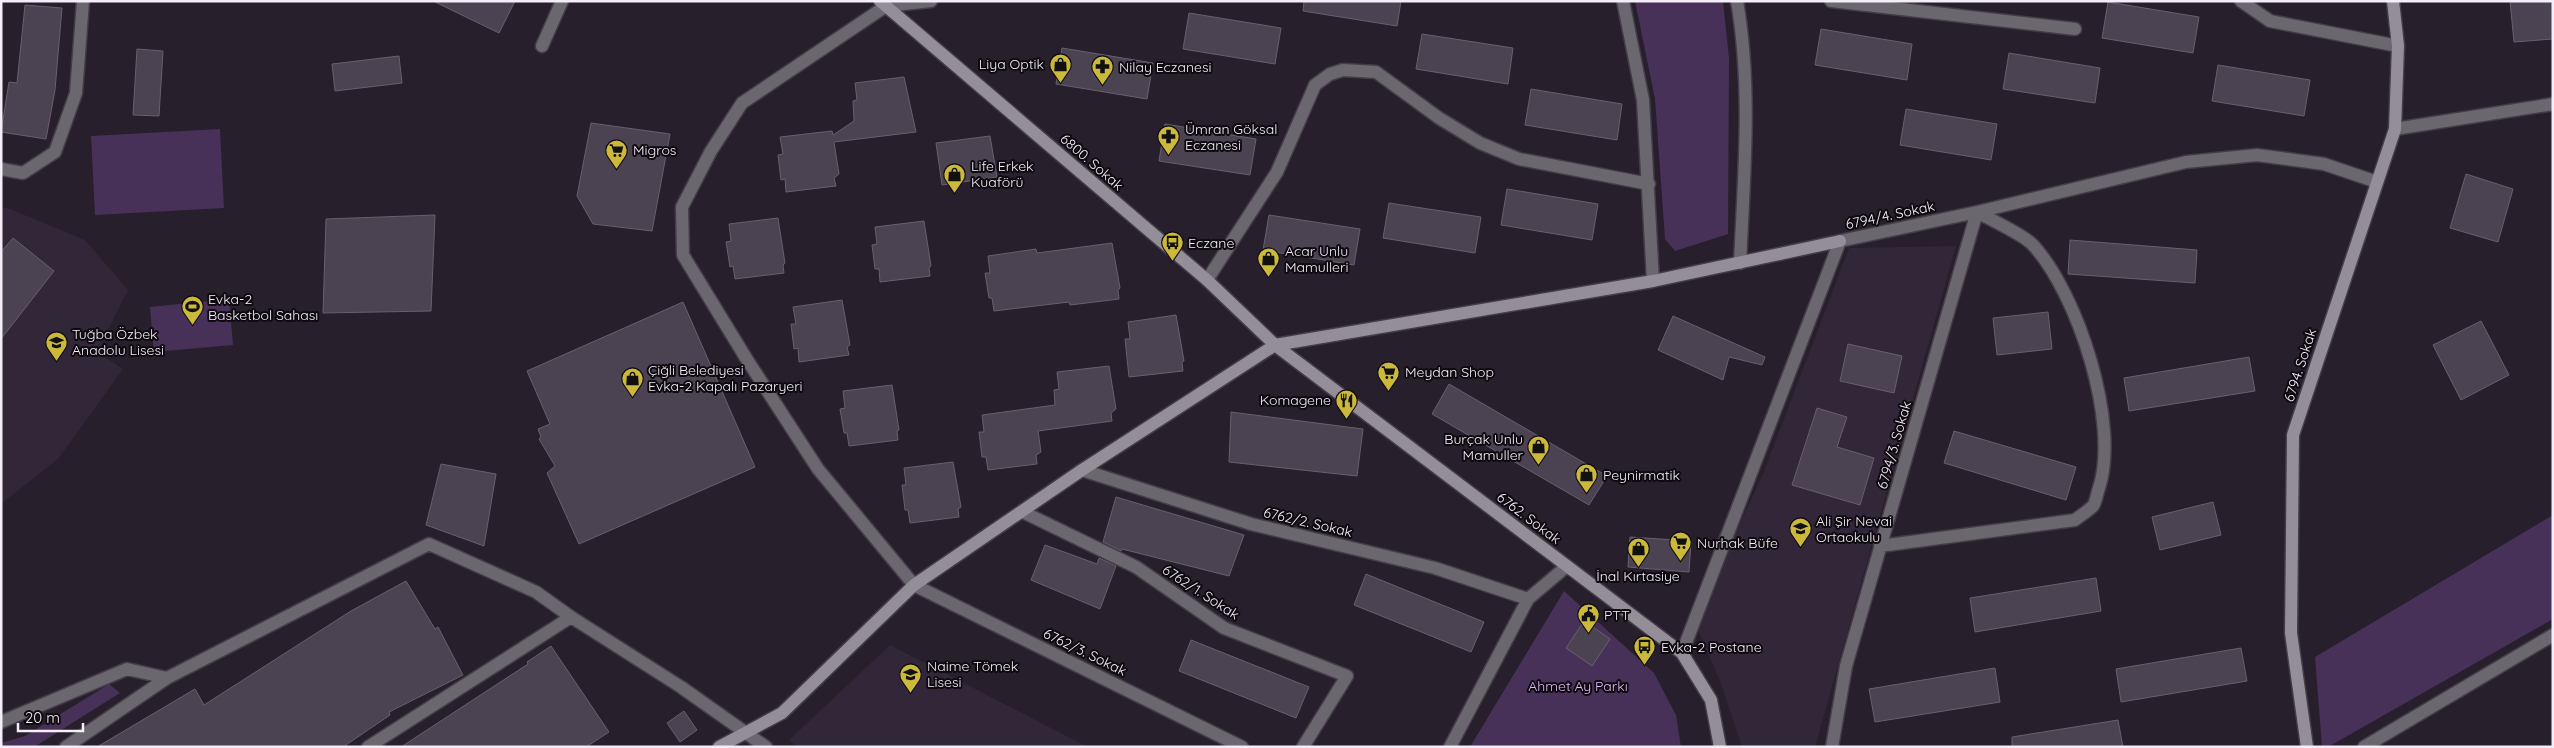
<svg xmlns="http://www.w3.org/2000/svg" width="2554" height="748" viewBox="0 0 2554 748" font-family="Quicksand,sans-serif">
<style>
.built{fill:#322639}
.green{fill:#483158}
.building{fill:#4c4352;stroke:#685f6f}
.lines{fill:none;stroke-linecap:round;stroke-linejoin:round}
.street-casing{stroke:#443c48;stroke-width:15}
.secondary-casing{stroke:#443c48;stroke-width:15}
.street{stroke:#6b676e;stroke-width:12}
.secondary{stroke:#948e99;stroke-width:12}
.labels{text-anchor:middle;stroke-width:4;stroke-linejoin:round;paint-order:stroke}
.poi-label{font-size:14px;fill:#f3eef7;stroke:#0e0a10;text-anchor:start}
.street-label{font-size:14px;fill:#f3eef7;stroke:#0e0a10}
.park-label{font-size:14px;fill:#e0bcf9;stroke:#0e0a10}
</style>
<rect width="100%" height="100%" fill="#271f2c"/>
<path class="built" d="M1,208H8L85,240L128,290L97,352L123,369L58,459L1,504Z
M1956,246L1815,747H1742L1720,681L1694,621L1763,474L1849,248Z
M890,645L1088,747H797L789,740Z"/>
<path class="green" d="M1635,1H1723L1729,58L1728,234L1675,251L1665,239L1655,99Z
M220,129L224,208L95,215L91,136Z
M229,299L233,345L154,352L150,307Z
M2553,515V619L2328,747H2322L2315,657Z
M1564,591L1654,673L1676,715L1681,747H1470Z
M109,684L120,693L34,747H1V743L25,736Z"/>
<path class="building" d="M433,1H515L499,33Z
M1304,1H1401L1397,26L1303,11Z
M2510,1H2553V39L2514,42Z
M2108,2L2199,17L2193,53L2102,38Z
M25,5L62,8L55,90L46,139L1,132L9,82L17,83Z
M1189,13L1281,28L1275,64L1183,49Z
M1821,29L1912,44L1907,80L1815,65Z
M1422,34L1513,48L1508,84L1416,69Z
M1062,48L1153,63L1147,99L1056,84Z
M137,49L163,51L159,116L133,115Z
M2009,53L2100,68L2095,103L2003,89Z
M399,56L402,83L335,91L332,64Z
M2218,65L2310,80L2304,116L2212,101Z
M904,77L916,132L834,142L839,174L834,178L836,186L786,192L785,179L781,180L778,155L783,154L780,137L832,131L833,135L854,121L853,101L857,100L855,83Z
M1531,89L1622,104L1617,140L1525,125Z
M1906,109L1997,124L1991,160L1900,145Z
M591,123L670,134L652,231L593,224L577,196Z
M1165,124L1256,139L1250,175L1159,161Z
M990,136L997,177L942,185L936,143Z
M2466,174L2513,189L2498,242L2450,228Z
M1507,189L1598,204L1592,240L1501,225Z
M1389,203L1481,217L1475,253L1383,238Z
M435,215L431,311L323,313L326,219Z
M1269,215L1360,229L1354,265L1263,250Z
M778,218L785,263L783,265L784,273L735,279L733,266L730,267L726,242L731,241L729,224Z
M924,221L931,266L929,268L930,276L880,282L879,269H875L872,245L877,244L875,227Z
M13,238L54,271L1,339V252Z
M2070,240L2197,250L2195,283L2068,274Z
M1112,243L1120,288L1118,290L1119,299L1070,305L1069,302L994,311L992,298H989L985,273H990L988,256L1036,249L1037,253Z
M842,300L850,345L847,347L849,355L799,362L798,348L794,349L791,324H796L793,307Z
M683,302L755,467L579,544L547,473L555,466L539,439L541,437L538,429L550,424L527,371Z
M2048,312L2052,349L1997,355L1993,318Z
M1176,315L1184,361L1182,362L1183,371L1129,377L1125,339H1130L1128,322Z
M1673,316L1765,357L1762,365L1729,357L1723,380L1658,350Z
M2481,321L2509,375L2461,400L2433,345Z
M1848,344L1902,356L1894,393L1840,381Z
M2249,357L2255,391L2129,411L2124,378Z
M1109,366L1116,409L1111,413L1112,421L1038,431L1041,452L1036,455L1037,464L988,470L986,457H982L979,432H984L982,415L1055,405L1054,390L1059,389L1057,372Z
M1449,384L1607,476L1589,505L1432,414Z
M892,385L899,430L897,431L898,440L849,446L847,433H844L840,409L845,408L843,391Z
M1817,408L1847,417L1837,447L1874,458L1860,505L1792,485Z
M1231,412L1363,429L1357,476L1229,462Z
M1954,431L2076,467L2066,500L1944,463Z
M953,462L961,507L958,509L959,517L910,523L908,510H905L902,485H906L904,468Z
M441,464L496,474L484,546L426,525Z
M1116,497L1244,535L1229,576L1122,549L1121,551L1103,542Z
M2213,502L2221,535L2160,550L2152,517Z
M1630,537L1691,541L1689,572L1628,567Z
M1045,545L1097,564L1099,558L1116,566L1100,609L1031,580Z
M1366,574L1484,622L1471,652L1354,605Z
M2096,578L2101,611L1975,632L1970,598Z
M406,581L435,629L438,627L463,675L389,712L390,715L343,747H97L195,689L204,705L351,611Z
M1584,621L1610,639L1592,666L1566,648Z
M1191,640L1309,687L1296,718L1179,671Z
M551,646L609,732L586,747H401L528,664L527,662Z
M2241,648L2247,681L2121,702L2116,669Z
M1995,668L2000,702L1875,722L1869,689Z
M684,711L697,730L680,742L667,723Z
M2118,720L2123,747H2012V737Z"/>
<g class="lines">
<defs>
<path id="street" d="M931,1L886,6L742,103L711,151L682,207L683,255L746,358L818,469L914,585L1242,747
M1623,1L1643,100L1653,281
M1737,1C1752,88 1744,175 1740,263
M1831,1L2075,29
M2241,1L2270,21L2398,46
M542,46L562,1
M2395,129L2553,104
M1,169L23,173L55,152L76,93L83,1
M1207,280L1277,172L1315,85L1330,74L1343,70L1376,72L1439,118L1480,143L1519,159L1649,184
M1082,470L1251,524L1435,568L1528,599
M1023,512L1136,567L1224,628L1347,676L1303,747
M1682,653L1840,241L1977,212L2186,162L2257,155L2324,164L2377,182
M1,722L127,669L167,678
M66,747L167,678L429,544L536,592L571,617L681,687L766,747
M368,747L571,617
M1450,747L1528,599L1567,566
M1832,747L1846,666L1977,212C1991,220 2024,235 2033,245C2078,294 2120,424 2099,488C2097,493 2096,502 2093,506C2088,511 2080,516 2075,520L1880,546
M2364,747L2553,635"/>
<path id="secondary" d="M880,1L1207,280L1275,345L1682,653L1711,700L1720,747
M719,747L782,713L914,585L1082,470L1275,345L1653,281L1840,241
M2307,747L2291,633L2293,435L2395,129L2398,46L2393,1"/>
</defs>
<use href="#street" class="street-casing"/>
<use href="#secondary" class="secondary-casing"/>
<use href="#street" class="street"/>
<use href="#secondary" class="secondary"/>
</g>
<defs>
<symbol id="shop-pin" viewBox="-11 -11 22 30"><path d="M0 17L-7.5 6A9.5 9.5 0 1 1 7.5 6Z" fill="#ccb939" stroke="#0e0a10"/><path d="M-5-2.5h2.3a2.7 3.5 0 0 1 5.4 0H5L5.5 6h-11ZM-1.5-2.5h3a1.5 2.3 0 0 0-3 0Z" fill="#111"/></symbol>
<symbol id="pharmacy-pin" viewBox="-11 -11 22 30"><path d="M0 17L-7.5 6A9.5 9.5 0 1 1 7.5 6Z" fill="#ccb939" stroke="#0e0a10"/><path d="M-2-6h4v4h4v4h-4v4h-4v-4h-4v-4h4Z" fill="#111"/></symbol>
<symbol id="supermarket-pin" viewBox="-11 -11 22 30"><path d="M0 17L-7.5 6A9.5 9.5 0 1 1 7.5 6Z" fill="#ccb939" stroke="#0e0a10"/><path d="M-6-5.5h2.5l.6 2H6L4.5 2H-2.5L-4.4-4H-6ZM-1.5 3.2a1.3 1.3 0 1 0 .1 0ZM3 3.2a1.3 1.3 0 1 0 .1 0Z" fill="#111"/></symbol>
<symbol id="bus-pin" viewBox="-11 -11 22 30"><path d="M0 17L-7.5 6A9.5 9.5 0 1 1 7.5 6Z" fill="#ccb939" stroke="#0e0a10"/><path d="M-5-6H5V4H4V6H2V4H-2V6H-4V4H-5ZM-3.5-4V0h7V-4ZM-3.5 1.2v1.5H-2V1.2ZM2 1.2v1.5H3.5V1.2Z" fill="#111"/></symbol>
<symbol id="stadium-pin" viewBox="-11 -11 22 30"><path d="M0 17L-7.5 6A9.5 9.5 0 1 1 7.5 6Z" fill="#ccb939" stroke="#0e0a10"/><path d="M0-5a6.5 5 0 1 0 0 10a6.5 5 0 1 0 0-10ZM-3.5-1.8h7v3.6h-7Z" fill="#111"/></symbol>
<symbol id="school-pin" viewBox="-11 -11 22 30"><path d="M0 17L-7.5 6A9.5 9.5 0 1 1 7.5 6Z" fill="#ccb939" stroke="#0e0a10"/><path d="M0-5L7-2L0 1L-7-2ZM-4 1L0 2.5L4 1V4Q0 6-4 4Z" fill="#111"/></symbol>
<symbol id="restaurant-pin" viewBox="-11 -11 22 30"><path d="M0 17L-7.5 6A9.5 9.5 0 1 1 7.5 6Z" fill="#ccb939" stroke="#0e0a10"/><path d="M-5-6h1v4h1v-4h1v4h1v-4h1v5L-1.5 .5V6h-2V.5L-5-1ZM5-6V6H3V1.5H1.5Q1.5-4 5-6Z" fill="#111"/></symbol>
<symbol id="civic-pin" viewBox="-11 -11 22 30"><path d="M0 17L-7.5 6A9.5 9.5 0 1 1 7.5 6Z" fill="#ccb939" stroke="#0e0a10"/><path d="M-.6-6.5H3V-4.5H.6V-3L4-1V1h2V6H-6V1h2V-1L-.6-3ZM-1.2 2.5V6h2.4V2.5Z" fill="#111"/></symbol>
</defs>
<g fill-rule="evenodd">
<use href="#shop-pin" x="1048" y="52" width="25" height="34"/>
<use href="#pharmacy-pin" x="1090" y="54" width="25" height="34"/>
<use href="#pharmacy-pin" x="1156" y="124" width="25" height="34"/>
<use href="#supermarket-pin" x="604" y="138" width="25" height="34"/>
<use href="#shop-pin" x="942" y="162" width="25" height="34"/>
<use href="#bus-pin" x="1160" y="230" width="25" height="34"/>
<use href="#shop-pin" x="1256" y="246" width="25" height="34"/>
<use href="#stadium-pin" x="180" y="294" width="25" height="34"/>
<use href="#school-pin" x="44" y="330" width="25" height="34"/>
<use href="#supermarket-pin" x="1376" y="360" width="25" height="34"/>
<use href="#shop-pin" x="620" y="366" width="25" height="34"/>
<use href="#restaurant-pin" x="1334" y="388" width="25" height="34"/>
<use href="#shop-pin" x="1526" y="434" width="25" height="34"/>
<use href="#shop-pin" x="1574" y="462" width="25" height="34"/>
<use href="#school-pin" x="1788" y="516" width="25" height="34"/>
<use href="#supermarket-pin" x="1668" y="530" width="25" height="34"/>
<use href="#shop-pin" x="1626" y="536" width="25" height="34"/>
<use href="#civic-pin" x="1576" y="602" width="25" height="34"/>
<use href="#bus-pin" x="1632" y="634" width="25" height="34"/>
<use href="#school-pin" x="898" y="662" width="25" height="34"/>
</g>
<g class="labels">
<g class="poi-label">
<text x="1044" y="69" text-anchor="end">Liya Optik</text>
<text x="1119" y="72">Nilay Eczanesi</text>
<text x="1185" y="134">Ümran Göksal<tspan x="1185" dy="16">Eczanesi</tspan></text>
<text x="633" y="155">Migros</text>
<text x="971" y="171">Life Erkek<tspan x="971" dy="16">Kuaförü</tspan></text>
<text x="1188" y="248">Eczane</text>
<text x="1285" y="256">Acar Unlu<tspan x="1285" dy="16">Mamulleri</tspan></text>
<text x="208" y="304">Evka-2<tspan x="208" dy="16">Basketbol Sahası</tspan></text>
<text x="72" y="339">Tuğba Özbek<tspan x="72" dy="16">Anadolu Lisesi</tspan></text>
<text x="648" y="375">Çiğli Belediyesi<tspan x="648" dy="16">Evka-2 Kapalı Pazaryeri</tspan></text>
<text x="1405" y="377">Meydan Shop</text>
<text x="1331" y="405" text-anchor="end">Komagene</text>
<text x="1523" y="444" text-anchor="end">Burçak Unlu<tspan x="1523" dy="16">Mamuller</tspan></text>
<text x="1603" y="480">Peynirmatik</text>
<text x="1816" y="526">Ali Şir Nevai<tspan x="1816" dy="16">Ortaokulu</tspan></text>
<text x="1697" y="548">Nurhak Büfe</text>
<text x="1638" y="581" text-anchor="middle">İnal Kırtasiye</text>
<text x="1604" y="620">PTT</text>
<text x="1661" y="652">Evka-2 Postane</text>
<text x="927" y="671">Naime Tömek<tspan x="927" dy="16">Lisesi</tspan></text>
</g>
<g class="street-label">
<text transform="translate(1092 162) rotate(41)" y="5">6800. Sokak</text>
<text transform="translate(1890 215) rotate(-12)" y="5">6794/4. Sokak</text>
<text transform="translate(2300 365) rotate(-72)" y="5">6794. Sokak</text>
<text transform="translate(1894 445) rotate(-74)" y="5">6794/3. Sokak</text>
<text transform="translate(1529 518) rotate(37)" y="5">6762. Sokak</text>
<text transform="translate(1308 522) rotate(13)" y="5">6762/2. Sokak</text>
<text transform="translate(1201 592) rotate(33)" y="5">6762/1. Sokak</text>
<text transform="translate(1085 652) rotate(26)" y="5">6762/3. Sokak</text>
</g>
<g class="park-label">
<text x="1578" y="691">Ahmet Ay Parkı</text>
</g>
</g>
<rect width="2554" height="748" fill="none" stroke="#f3eef7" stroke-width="5"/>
<path d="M18 723v8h65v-8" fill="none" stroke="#f3eef7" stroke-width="2.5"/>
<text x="25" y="723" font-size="15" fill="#f3eef7" stroke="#0e0a10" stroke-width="4" paint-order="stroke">20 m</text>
</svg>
